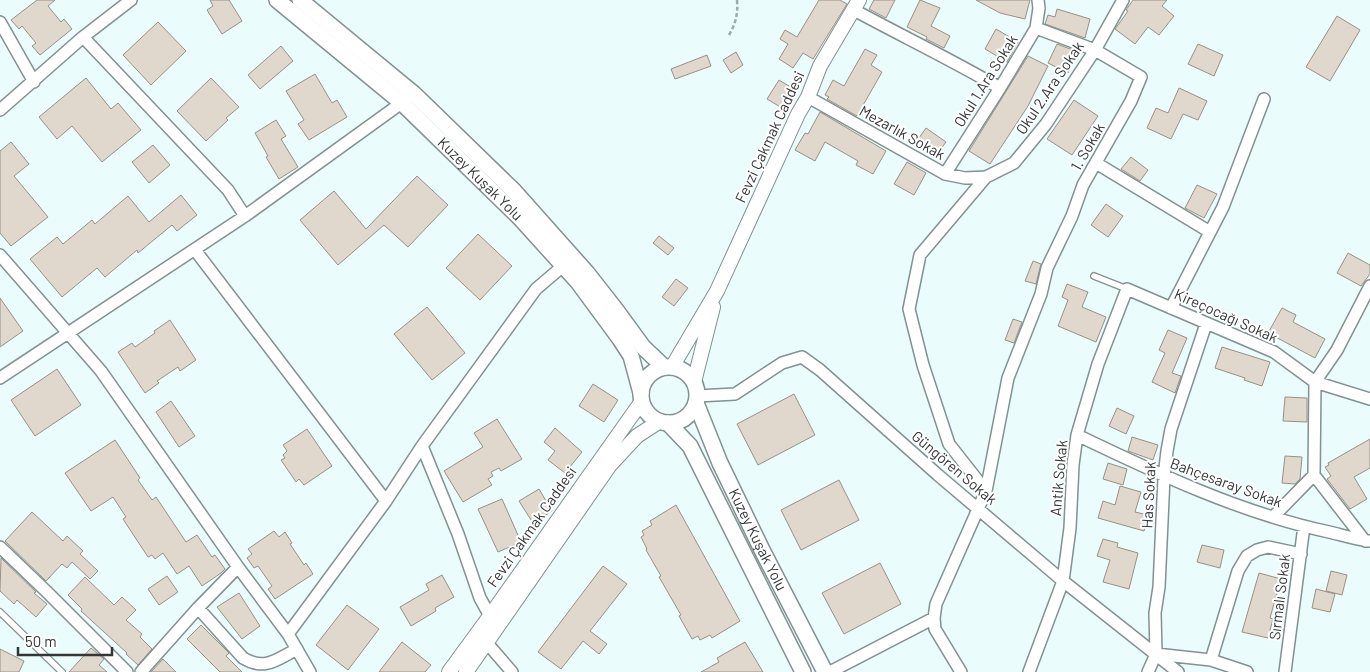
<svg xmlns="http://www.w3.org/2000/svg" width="1370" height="672" viewBox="0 0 1370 672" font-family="Barlow,sans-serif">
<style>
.building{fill:#e1d8cd;stroke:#999086}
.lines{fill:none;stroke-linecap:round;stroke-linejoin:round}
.service-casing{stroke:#829191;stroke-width:8}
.minor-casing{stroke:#829191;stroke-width:14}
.tertiary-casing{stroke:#829191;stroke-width:16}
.secondary-casing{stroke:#829191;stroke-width:18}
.path{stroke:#9eabab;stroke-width:2.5;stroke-dasharray:4 2.5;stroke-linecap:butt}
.service{stroke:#fff;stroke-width:5.5}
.minor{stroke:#fff;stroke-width:11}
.tertiary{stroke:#fff;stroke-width:14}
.secondary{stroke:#fff;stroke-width:15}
.labels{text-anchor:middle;stroke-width:4;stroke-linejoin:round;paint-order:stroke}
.street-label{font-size:15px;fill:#303736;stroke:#fff}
</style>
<rect width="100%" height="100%" fill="#ebfcfc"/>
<path class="building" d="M37,0H55L48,6L61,22L64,19L72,29L40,55L32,46L36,43L22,26L19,29L11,20Z
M210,0H229L242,21L222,34L207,10L213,6Z
M819,0H840L847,4L813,59L803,53L793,68L779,59L788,44L780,39L785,30L797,37Z
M874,0H895L886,18L869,9Z
M920,0L940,8L931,26L950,36L944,48L926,39L927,37L907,27Z
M976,0H1030L1025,19L1000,13Z
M1133,0H1167L1162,6L1174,16L1159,35L1148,27L1135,44L1115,29L1128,11L1126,10Z
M1057,9L1090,19L1085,38L1045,24L1048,15L1055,17Z
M1337,16L1360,30L1330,81L1306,67Z
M158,22L186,51L151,85L123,55Z
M996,29L1018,42L1007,62L985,49Z
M1057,44L1078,52L1068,73L1048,63Z
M1198,44L1223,55L1214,76L1188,64Z
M281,46L293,61L260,89L248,75Z
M865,49L877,55L871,65L882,72L857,116L827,99L829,97L825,95L833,80L844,86Z
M736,52L743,65L731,73L723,60Z
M707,55L711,66L675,79L671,69Z
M1028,56L1048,66L1028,106L990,164L969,151Z
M315,74L332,103L337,100L347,117L309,140L298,124L304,120L286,91Z
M86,78L111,109L118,103L141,130L102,162L72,126L57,139L39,117Z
M211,78L239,107L226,118L228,120L206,141L177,111Z
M779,80L794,89L782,108L767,99Z
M1179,88L1207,101L1198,120L1183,114L1171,139L1147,128L1156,108L1168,113Z
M1074,100L1098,116L1072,155L1047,139Z
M820,112L886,151L873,174L856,165L858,161L825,142L815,161L795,150L805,133L808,134Z
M276,120L286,136L281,139L298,167L279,179L266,157L268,156L255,133Z
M926,128L946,142L935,157L916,142Z
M11,142L29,164L14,176L48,217L11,246L0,233V151Z
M153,145L170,165L149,183L132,162Z
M1131,157L1148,170L1140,181L1121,169Z
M907,162L926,173L914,195L894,184Z
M417,176L448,205L408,247L384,225L338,265L300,220L334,191L366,229Z
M1197,185L1217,194L1204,218L1185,208Z
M181,195L197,215L177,231L172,225L138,253L137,250L105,277L97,268L62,297L30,259L57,237L63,244L92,220L95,224L128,196L149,222Z
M1106,204L1123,216L1108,237L1091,225Z
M478,234L512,266L480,300L446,268Z
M659,236L674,248L668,255L653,243Z
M1348,253L1370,265V274L1361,286L1337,273Z
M1033,261L1041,264L1036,284L1025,281Z
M676,279L688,288L674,306L662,297Z
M1067,284L1088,292L1082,307L1106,317L1096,342L1058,326L1068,300L1062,297Z
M0,298L23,331L0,347Z
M427,307L465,353L432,380L394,334Z
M1282,308L1296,315L1293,322L1325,339L1315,358L1268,333Z
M1013,319L1022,322L1014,343L1005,340Z
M170,320L196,360L180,371L178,367L157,381L159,383L145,393L118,352L132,343L135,347L155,333L154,331Z
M1168,330L1187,338L1172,373L1181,376L1175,393L1152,382L1165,353L1159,350Z
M1222,347L1270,362L1262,386L1244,380L1245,378L1215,368Z
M57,369L81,405L35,436L11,400Z
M593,384L618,400L604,422L579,406Z
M794,394L815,435L758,465L737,424Z
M1285,397L1307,398V422L1283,421Z
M171,401L195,436L179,447L156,412Z
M1117,408L1134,416L1126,434L1109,426Z
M497,419L522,459L501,471L499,468L491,472L493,476L488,479L492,485L463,502L444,471L483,447L474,433Z
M555,428L582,452L565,473L548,460L555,451L544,442Z
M307,429L332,466L304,485L299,479L296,482L281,460L285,458L283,455L287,451L283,445Z
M1132,437L1158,445L1153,460L1128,451Z
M1370,439V468L1354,477L1367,499L1350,509L1327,479L1331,476L1325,467L1329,465L1328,463Z
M115,440L140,478L138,480L152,500L156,497L186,542L197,535L212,557L215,555L225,569L221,573L202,586L189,566L177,574L163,553L155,559L152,555L148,557L123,519L126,517L113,497L91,511L65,473Z
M1285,456L1302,457L1300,479L1295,484L1282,483Z
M1108,463L1127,469L1123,485L1103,479Z
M839,480L859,520L801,550L781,510Z
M1120,486L1141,492L1135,512L1148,515L1144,531L1098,518L1103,501L1115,505Z
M539,489L552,511L533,523L519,501Z
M502,499L521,542L498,552L478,509Z
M676,505L740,621L712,638L710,635L700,640L698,636L692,639L679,616L681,615L659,577L661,576L646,550L647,549L641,537L644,535L642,531L652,525L650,521Z
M32,512L63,541L67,536L83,551L80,554L98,571L90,579L72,562L67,568L62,564L46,581L5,541Z
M274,531L279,537L285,532L292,543L290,544L304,565L306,563L313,574L275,599L268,589L272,586L258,566L254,568L247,558L252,554L248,549Z
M1103,539L1118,543L1117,547L1138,553L1129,589L1103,582L1110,560L1097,556Z
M1202,545L1224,550L1220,568L1197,562Z
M1,558L36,592L34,593L47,604L36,617L17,600L14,604L0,591Z
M880,563L901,604L844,634L822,593Z
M603,566L627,584L590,631L607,644L599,654L583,641L561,669L538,652Z
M1331,571L1347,575L1342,595L1326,591Z
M1259,573L1281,579L1270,618L1273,619L1268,638L1242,632Z
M442,575L454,597L435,608L436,611L411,626L400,607L429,590L426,584Z
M167,576L178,592L159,605L148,589Z
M85,577L114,605L122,597L136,610L126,620L142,634L140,637L152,649L138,665L126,654L127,653L81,611L82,609L68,595Z
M1316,589L1335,594L1330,612L1312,608Z
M239,593L260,626L242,639L217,607Z
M347,605L379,629L348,670L316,645Z
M201,625L229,653L226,656L242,672H220L187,639Z
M402,642L431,665L425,672H379Z
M745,642L763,672H701L719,662L717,658Z
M91,648L104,659L99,665L107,672H69Z
M0,649L24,661L19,672H0Z
M163,659L176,672H151Z"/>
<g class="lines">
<defs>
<path id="service" d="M1094,276L1127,289
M0,612L62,672"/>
<path id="minor" d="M854,10C902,36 952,60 1000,88
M0,22L34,82
M83,37L228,190L245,216
M808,97L945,174L965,178L986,177L1014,163L1046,124L1095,50L1123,0
M0,110L83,37L131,0
M1096,163L1210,232
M945,174L1000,88L1036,28L1039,8L1038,0
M195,250L386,501
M0,255L101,371L238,567L288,634L310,672
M1171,308L1223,207L1264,99
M0,378L245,216L407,99
M697,396L735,394L782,363L802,357L820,370L938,475L1063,581L1178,672
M1077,435C1158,474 1241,513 1329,532C1342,535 1357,540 1370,541
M422,446L458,534L480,598L490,616
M1314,475L1365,541
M986,491L949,444L923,365L909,309L920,255L986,177
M1273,517L1314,475L1315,382L1337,350L1370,286
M0,547L46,591L127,672
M198,608L243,658C265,671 276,660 297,649
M288,634L386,501L422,446L536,289L563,266
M487,643L512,672
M1156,654L1211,660L1247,672
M1211,660L1238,571L1247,556L1257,550L1268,547L1301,554
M141,672L198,608L238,567
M830,672L934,618
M961,672L935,629L934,618L936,604L986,491L1008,378L1041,294L1047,268L1072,216L1083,185L1131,101L1141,77L1095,50L1036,28
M1029,672L1063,581L1070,528L1073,465L1077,435L1098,364L1127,289L1274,352L1315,382L1370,399
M1148,672L1156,654L1155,613L1159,587L1164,477L1167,451L1171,429L1206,324
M1285,672L1304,526"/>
<path id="tertiary" d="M672,367L717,291L798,114L808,97L820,66L859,0
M694,382L713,307
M449,672L490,616L642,401
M466,672L610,465L637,436L660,421"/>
<g id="secondary">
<path id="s1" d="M277,0L402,103L520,218L578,282L620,339L631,356L641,393"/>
<path d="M300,0L414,94L514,191L587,273L616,310L643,347L664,367"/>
<circle cx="669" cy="395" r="28"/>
<path id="s2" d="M696,403L720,463L762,550L825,672"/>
<path d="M668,423L690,446L803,672"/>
</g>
</defs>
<use href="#service" class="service-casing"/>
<use href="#minor" class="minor-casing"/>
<use href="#tertiary" class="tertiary-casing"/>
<use href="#secondary" class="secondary-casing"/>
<path class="path" d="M729,35C736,23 738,14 737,0"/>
<use href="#service" class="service"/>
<use href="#minor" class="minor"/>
<use href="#tertiary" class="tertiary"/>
<use href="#secondary" class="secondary"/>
</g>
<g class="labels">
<g class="street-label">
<text transform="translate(986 81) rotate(-58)" y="5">Okul 1.Ara Sokak</text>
<text transform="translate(1050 88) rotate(-56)" y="5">Okul 2.Ara Sokak</text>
<text transform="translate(902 133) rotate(29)" y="5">Mezarlık Sokak</text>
<text transform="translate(770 137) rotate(-65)" y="5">Fevzi Çakmak Caddesi</text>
<text transform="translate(1088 147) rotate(-60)" y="5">1. Sokak</text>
<text dy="5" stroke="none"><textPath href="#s1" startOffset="271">Kuzey Kuşak Yolu</textPath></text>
<text transform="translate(1226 316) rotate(24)" y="5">Kireçocağı Sokak</text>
<text transform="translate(954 468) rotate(40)" y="5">Güngören Sokak</text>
<text transform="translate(1059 478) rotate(-85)" y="5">Antik Sokak</text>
<text transform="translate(1226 483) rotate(20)" y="5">Bahçesaray Sokak</text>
<text transform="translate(1149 495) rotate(-87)" y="5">Has Sokak</text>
<text transform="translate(532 527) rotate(-55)" y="5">Fevzi Çakmak Caddesi</text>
<text dy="5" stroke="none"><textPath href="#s2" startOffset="150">Kuzey Kuşak Yolu</textPath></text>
<text transform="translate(1280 597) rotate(-83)" y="5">Sırmalı Sokak</text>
</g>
</g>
<path d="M18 647v8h94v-8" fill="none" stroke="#303736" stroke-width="2.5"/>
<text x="25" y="647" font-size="15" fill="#303736" stroke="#ffffff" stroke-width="4" paint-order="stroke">50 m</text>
</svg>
